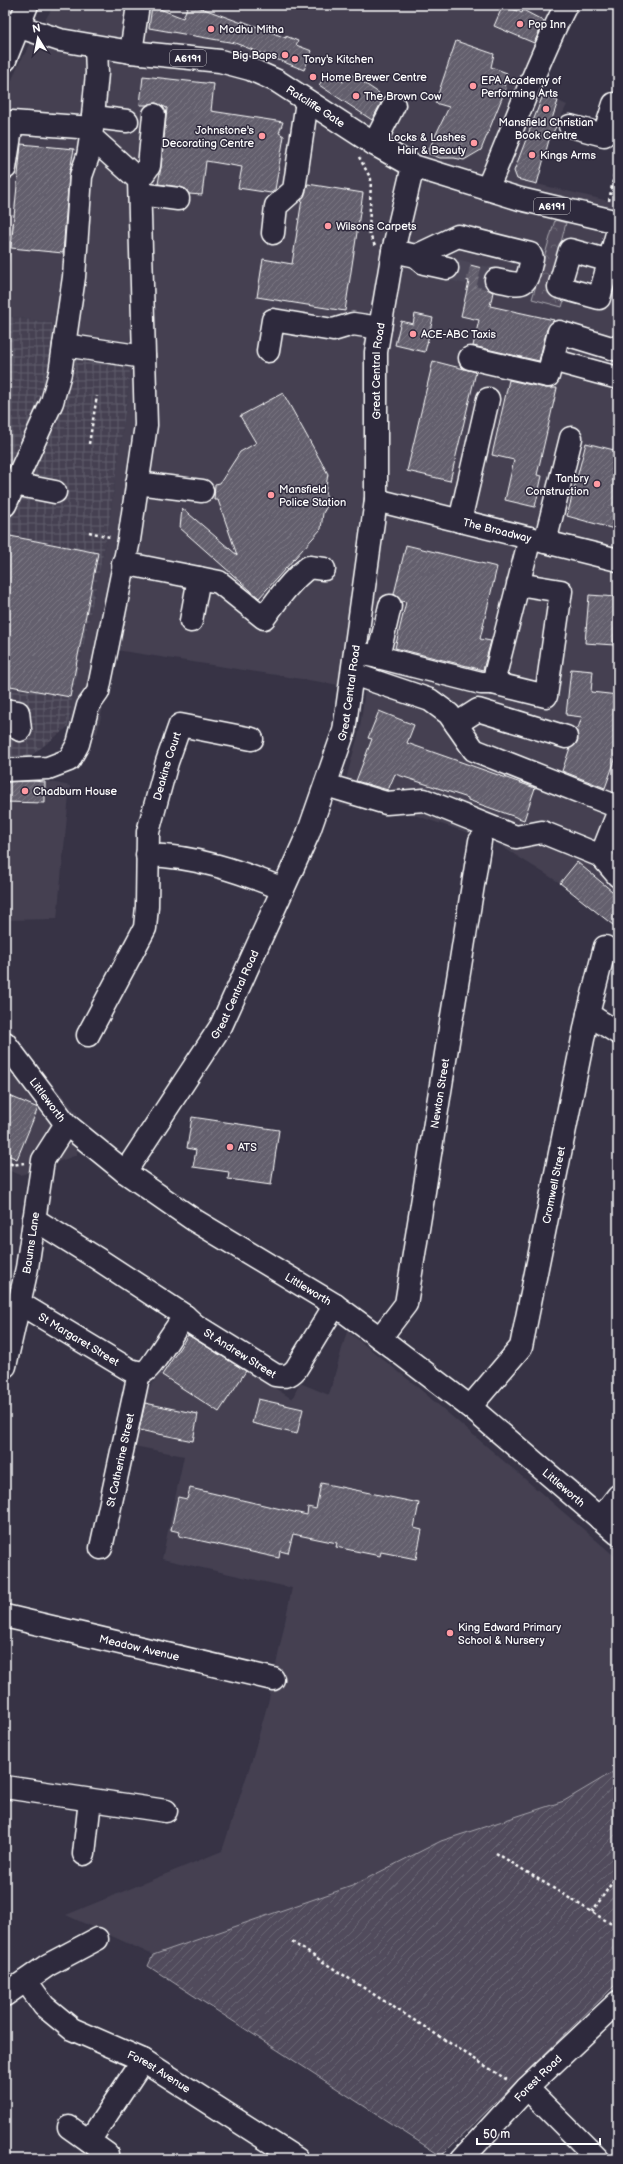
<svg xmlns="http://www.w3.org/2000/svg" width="623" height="2164" viewBox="0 0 623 2164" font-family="'Balsamiq Sans',sans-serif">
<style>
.built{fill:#444051}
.industrial{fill:url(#industrial-grid)}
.forest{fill:url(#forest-crowns);stroke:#a8a6ae}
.garden{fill:url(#garden-furrows);stroke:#a8a6ae}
.building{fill:url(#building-hatch);stroke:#fff}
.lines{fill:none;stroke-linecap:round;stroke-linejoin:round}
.minor-tunnel{stroke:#4b4758;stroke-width:22;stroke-dasharray:22 11;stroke-linecap:butt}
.minor-casing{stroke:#fff;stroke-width:25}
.major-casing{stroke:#fff;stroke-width:25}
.highway-casing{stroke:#fff;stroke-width:25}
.path{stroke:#fff;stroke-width:2.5;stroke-dasharray:3 3;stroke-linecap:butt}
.minor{stroke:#2f2a3d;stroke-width:22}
.major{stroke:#2f2a3d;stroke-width:22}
.highway{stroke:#2f2a3d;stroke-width:22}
.poi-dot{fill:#ff9aa2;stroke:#2f2a3d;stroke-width:1.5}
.labels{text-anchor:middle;stroke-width:3;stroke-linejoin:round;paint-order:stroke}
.shield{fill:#2f2a3d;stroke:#c1bfc5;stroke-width:1}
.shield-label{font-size:10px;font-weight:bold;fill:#fff}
.poi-label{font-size:11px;fill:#fff;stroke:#2f2a3d;text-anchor:start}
.street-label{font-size:11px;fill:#fff;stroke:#2f2a3d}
</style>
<defs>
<pattern id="industrial-grid" width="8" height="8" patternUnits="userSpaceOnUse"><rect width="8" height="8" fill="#444051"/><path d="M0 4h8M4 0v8" fill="none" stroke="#605d6b"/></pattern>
<pattern id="forest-crowns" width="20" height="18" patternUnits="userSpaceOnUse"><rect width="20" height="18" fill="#514c5c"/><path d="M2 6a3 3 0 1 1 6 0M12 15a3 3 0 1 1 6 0" fill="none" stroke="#6b6774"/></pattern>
<pattern id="garden-furrows" width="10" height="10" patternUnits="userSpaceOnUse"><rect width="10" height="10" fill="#514c5c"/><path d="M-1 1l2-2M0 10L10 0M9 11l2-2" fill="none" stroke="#6b6774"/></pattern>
<pattern id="building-hatch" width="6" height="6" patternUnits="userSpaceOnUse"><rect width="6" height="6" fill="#635f6d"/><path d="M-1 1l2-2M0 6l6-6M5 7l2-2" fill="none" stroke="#7a7783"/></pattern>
</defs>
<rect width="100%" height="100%" fill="#373345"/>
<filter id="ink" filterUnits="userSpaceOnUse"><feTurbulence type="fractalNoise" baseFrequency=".025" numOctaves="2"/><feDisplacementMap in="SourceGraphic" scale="8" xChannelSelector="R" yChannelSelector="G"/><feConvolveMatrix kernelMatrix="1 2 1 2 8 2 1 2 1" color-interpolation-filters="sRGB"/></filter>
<g filter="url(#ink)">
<path class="built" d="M54,5H583L565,31L541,93L567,105L549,140L537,184L613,202L618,177V929L560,883L493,841L405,812L339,805L360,728L365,689L116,650L97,734L68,727L74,689L107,536L130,378L74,334L52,331V323L5,316V284L14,215L5,214V97L18,65Z
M5,778L32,779V782H51L70,786L57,919L5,920Z
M5,1015L26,1053L78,1114L77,1155L21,1175L5,1169Z
M186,1331L292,1399L300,1383L329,1395L347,1331L414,1384L618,1559V1769L564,1801L441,1841L352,1886L153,1955L66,1915L222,1851L251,1763L269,1699L292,1588L162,1559L184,1456L134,1446L142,1400Z"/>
<path class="industrial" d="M5,316L52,323V331L129,344L130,378L107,536L74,689L68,727L28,758H5Z"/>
<path class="forest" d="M5,214L14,215L5,284Z
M555,220L566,223L548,292L565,297L562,307L532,299Z"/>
<path class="garden" d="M618,1769V1982L441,2156L148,1966L153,1955L352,1886L441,1841L564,1801Z"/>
<path class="building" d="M188,5H193L242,23V21L286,38V36L298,41L296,45L312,51L304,70L235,43L149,28L152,6L183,18Z
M503,5L522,13L523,10L544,21L534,43L494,26Z
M456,41L494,54L491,67L507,73L504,84L506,88L481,150L464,160L454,158H440L427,153L449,107L435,103Z
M328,72L343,82L349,73L379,93L375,99L381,103L372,120L319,85Z
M143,76L214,84L211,111L283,122L279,133L284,136L275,190L271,193L238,188L242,167L206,161L202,195L189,194L186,189L180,187L158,184L161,167L167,108L156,103L147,105H140Z
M543,95L558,101L551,122L557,125L549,140L537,184L517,179L514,171Z
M21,144L74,149L69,175L63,253L11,248Z
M308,184L363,193L345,311L257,297L263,259L292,264L302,199Z
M458,262L490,270L484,278L487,289L493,292L490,306L554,320L547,329L539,361L473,346L479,320L461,316L469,281L454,278L459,271Z
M415,314L433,318L425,352L395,345L401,321L413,324Z
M433,361L476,372L450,481L407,471Z
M509,380L545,388H557L537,475L542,476L535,507L505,500L514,460L492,455Z
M283,393L328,474L325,492L329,503L323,513L321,529L259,598L180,528L182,508L237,555L218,500H214L215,484L220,483L240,452L256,443L240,416Z
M586,443L618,451V530L567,516Z
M10,536L98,553L70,697L5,685V562Z
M406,545L497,567L480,639L491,641L483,670L395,648L406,602L401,601L394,594Z
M589,595L617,597L614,645L585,643Z
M571,669L593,671L591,692L618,695L614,732L618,733V752L605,788L562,771L570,748L578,741L577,731L582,717L566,715Z
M379,711L414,725L407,743L535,788L524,820L468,800V798L395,774L388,790L356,781L372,739L368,738Z
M32,781L45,782V803L5,802V782Z
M577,862L618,896V929L560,883Z
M5,1094L38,1108L17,1159L5,1154Z
M192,1117L279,1130L271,1185L228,1179L229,1172L193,1167L196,1150L187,1148Z
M188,1335L246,1371L219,1412L162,1375Z
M258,1399L303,1409L297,1434L252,1423Z
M145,1403L198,1414L193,1441L139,1430Z
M321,1483L419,1503L414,1528L422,1530L416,1559L381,1552L380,1556L336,1547L337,1543L293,1534L288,1553L280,1551L279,1558L179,1536L180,1532L171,1530L178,1497L187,1499L190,1488L307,1515L308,1507L316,1509Z"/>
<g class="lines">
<path class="minor-tunnel" d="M447,268L496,280"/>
<defs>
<g id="minor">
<path d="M131,52L138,5"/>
<path d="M94,117L127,121"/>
<path d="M570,126L604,135L614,104L618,105"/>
<path d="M374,144L394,105"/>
<path d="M5,168L12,122L92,128"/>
<path d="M139,180L149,166L154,115"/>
<path d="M487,189C514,128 535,65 566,5"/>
<path d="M140,194L178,199"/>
<path d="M273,233L276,206L294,190L307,101"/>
<path d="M393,251L416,256L458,236L530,254L532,258C526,288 525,286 496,280"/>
<path d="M416,256L424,263L447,268"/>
<path d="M610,261L570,250L559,287L599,298L618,230"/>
<path d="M64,345L144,357"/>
<path d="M268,351L273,320L333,330L353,324L380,328"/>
<path d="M470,358L548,376L552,360L618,378"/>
<path d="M552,360L559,332L618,350"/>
<path d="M137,483L202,491"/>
<path d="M14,484L55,492"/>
<path id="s1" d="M376,500L618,560"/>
<path d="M5,505L52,402L60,373L74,277L81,176L88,156L91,137"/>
<path d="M460,521L488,399"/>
<path d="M545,542L571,438"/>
<path d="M123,563L219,582L264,618C277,600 291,580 309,567L324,569"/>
<path d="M518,584L561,591L546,696L493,683L530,538"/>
<path d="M191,621L199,578"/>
<path d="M363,654L378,657L390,606"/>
<path d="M378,657L481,683H493"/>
<path d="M353,674L430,700L449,714L474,750L618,807"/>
<path d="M5,710L18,712L20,730"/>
<path d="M456,724L478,710L566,737"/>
<path d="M5,770L48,768L69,760L78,744L88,706L98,692L129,540L146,425L139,180L91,137L97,73L96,47"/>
<path d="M326,785L386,803L424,800L516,837L542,832L601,856L618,813"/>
<path d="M147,855C195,856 239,871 283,889"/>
<path d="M601,856L618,876"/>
<path d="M588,1014L618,1033"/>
<path id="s2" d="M88,1035L145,928L147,906L148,832L167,762L180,725L252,739"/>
<path id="s3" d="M5,1043L66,1124L125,1172L194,1220L335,1305L380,1338L470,1407L618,1534"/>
<path id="s4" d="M125,1172L221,1026L308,834L344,731L376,500V352L393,251L413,166"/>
<path d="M34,1219L98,1259L185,1316"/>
<path id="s5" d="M19,1303L130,1370C135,1371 140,1374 145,1371C152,1368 176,1326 185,1316L195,1325L275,1375C285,1377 290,1376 296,1369L335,1305"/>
<path id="s6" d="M380,1338L406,1304L480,841"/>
<path id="s7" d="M5,1366L27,1268L43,1160L66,1124"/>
<path id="s8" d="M470,1407L521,1347L588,1014L605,947"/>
<path d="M600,1519L618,1496"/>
<path id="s9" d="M101,1548L139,1373"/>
<path id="s10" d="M5,1616L273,1679"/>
<path d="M5,1787L166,1811"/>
<path d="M84,1854L90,1800"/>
<path id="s11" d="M26,1981L44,2006L72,2029L143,2060L297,2159"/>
<path d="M5,1995L48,1965L97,1939"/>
<path d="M527,2088L598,2159"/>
<path d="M69,2127L107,2154"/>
<path d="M89,2141L143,2060"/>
</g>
<g id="major">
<path id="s12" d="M5,22L60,40L131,52L220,61L250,69L277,81L374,144L413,166L520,199L618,222"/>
<path id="s13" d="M462,2159L527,2088L618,2002"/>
</g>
<path id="highway" d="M5,60L27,5"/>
</defs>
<use href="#minor" class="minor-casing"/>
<use href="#major" class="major-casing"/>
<use href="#highway" class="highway-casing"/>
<path class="path" d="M359,157L371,179L369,233L375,246
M609,201L618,155
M89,444L97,396
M89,532L110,537
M5,1160L13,1165L24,1163
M496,1853L618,1928
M592,1912L618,1874
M292,1942L509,2081"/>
<use href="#minor" class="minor"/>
<use href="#major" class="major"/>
<use href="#highway" class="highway"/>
</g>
</g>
<g class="poi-dot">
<circle cx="520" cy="24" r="4"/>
<circle cx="211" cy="29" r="4"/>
<circle cx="285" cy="55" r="4"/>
<circle cx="295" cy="59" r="4"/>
<circle cx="313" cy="77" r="4"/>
<circle cx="473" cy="86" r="4"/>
<circle cx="356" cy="96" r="4"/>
<circle cx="546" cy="109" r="4"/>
<circle cx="262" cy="136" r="4"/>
<circle cx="474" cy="143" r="4"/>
<circle cx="532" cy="155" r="4"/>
<circle cx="328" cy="226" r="4"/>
<circle cx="413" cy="334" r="4"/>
<circle cx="597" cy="484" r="4"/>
<circle cx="271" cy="495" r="4"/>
<circle cx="25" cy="791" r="4"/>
<circle cx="230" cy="1147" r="4"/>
<circle cx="450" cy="1633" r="4"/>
</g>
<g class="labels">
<g class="shield">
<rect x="170" y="50" width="36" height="16" rx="3"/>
<rect x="534" y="198" width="36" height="16" rx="3"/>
</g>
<g class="shield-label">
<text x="188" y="62">A6191</text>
<text x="552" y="210">A6191</text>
</g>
<g class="poi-label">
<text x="528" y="28">Pop Inn</text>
<text x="219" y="33">Modhu Mitha</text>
<text x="277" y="59" text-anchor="end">Big Baps</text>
<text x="303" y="63">Tony's Kitchen</text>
<text x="321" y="81">Home Brewer Centre</text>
<text x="481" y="84">EPA Academy of<tspan x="481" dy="13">Performing Arts</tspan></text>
<text x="364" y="100">The Brown Cow</text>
<text x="546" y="126" text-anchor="middle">Mansfield Christian<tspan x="546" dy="13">Book Centre</tspan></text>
<text x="254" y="134" text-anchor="end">Johnstone's<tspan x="254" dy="13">Decorating Centre</tspan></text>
<text x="466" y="141" text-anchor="end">Locks &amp; Lashes<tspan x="466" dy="13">Hair &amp; Beauty</tspan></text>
<text x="540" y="159">Kings Arms</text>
<text x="336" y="230">Wilsons Carpets</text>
<text x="421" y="338">ACE-ABC Taxis</text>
<text x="589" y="482" text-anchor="end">Tanbry<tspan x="589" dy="13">Construction</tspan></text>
<text x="279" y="493">Mansfield<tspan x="279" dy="13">Police Station</tspan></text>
<text x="33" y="795">Chadburn House</text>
<text x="238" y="1151">ATS</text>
<text x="458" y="1631">King Edward Primary<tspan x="458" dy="13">School &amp; Nursery</tspan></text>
</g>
<g class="street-label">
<text dy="4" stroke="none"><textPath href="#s12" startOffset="326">Ratcliffe Gate</textPath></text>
<text dy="4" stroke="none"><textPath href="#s4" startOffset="857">Great Central Road</textPath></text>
<text dy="4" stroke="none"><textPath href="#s1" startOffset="125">The Broadway</textPath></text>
<text dy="4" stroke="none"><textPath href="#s4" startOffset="533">Great Central Road</textPath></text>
<text dy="4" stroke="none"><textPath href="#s2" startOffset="286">Deakins Court</textPath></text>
<text dy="4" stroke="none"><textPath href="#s4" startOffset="209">Great Central Road</textPath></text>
<text dy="4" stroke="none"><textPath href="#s6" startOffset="256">Newton Street</textPath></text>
<text dy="4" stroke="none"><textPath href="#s3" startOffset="71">Littleworth</textPath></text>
<text dy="4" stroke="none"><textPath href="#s8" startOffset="244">Cromwell Street</textPath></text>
<text dy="4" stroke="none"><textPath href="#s7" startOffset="126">Baums Lane</textPath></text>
<text dy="4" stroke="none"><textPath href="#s3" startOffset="395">Littleworth</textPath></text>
<text dy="4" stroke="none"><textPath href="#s5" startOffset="70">St Margaret Street</textPath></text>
<text dy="4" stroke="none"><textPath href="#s5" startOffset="280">St Andrew Street</textPath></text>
<text dy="4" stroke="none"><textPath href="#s9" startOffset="90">St Catherine Street</textPath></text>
<text dy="4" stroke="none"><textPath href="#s3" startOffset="719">Littleworth</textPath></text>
<text dy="4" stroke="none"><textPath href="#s10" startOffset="138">Meadow Avenue</textPath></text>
<text dy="4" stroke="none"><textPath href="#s11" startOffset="164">Forest Avenue</textPath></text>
<text dy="4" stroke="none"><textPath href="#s13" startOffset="111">Forest Road</textPath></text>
</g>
</g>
<rect width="623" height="2164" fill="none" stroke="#2f2a3d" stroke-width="20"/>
<rect x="10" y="10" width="603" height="2144" fill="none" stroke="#fff" stroke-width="1.5" filter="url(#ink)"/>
<g transform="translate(38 38) rotate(350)" stroke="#2f2a3d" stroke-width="3" paint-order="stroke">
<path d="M0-3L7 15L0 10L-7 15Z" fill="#ffffff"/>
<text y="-6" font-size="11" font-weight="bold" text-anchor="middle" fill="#ffffff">N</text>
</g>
<path d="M477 2138v6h123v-6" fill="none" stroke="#ffffff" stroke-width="2"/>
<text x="483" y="2138" font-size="12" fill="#ffffff" stroke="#2f2a3d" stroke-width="3" paint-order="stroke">50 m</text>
</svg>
